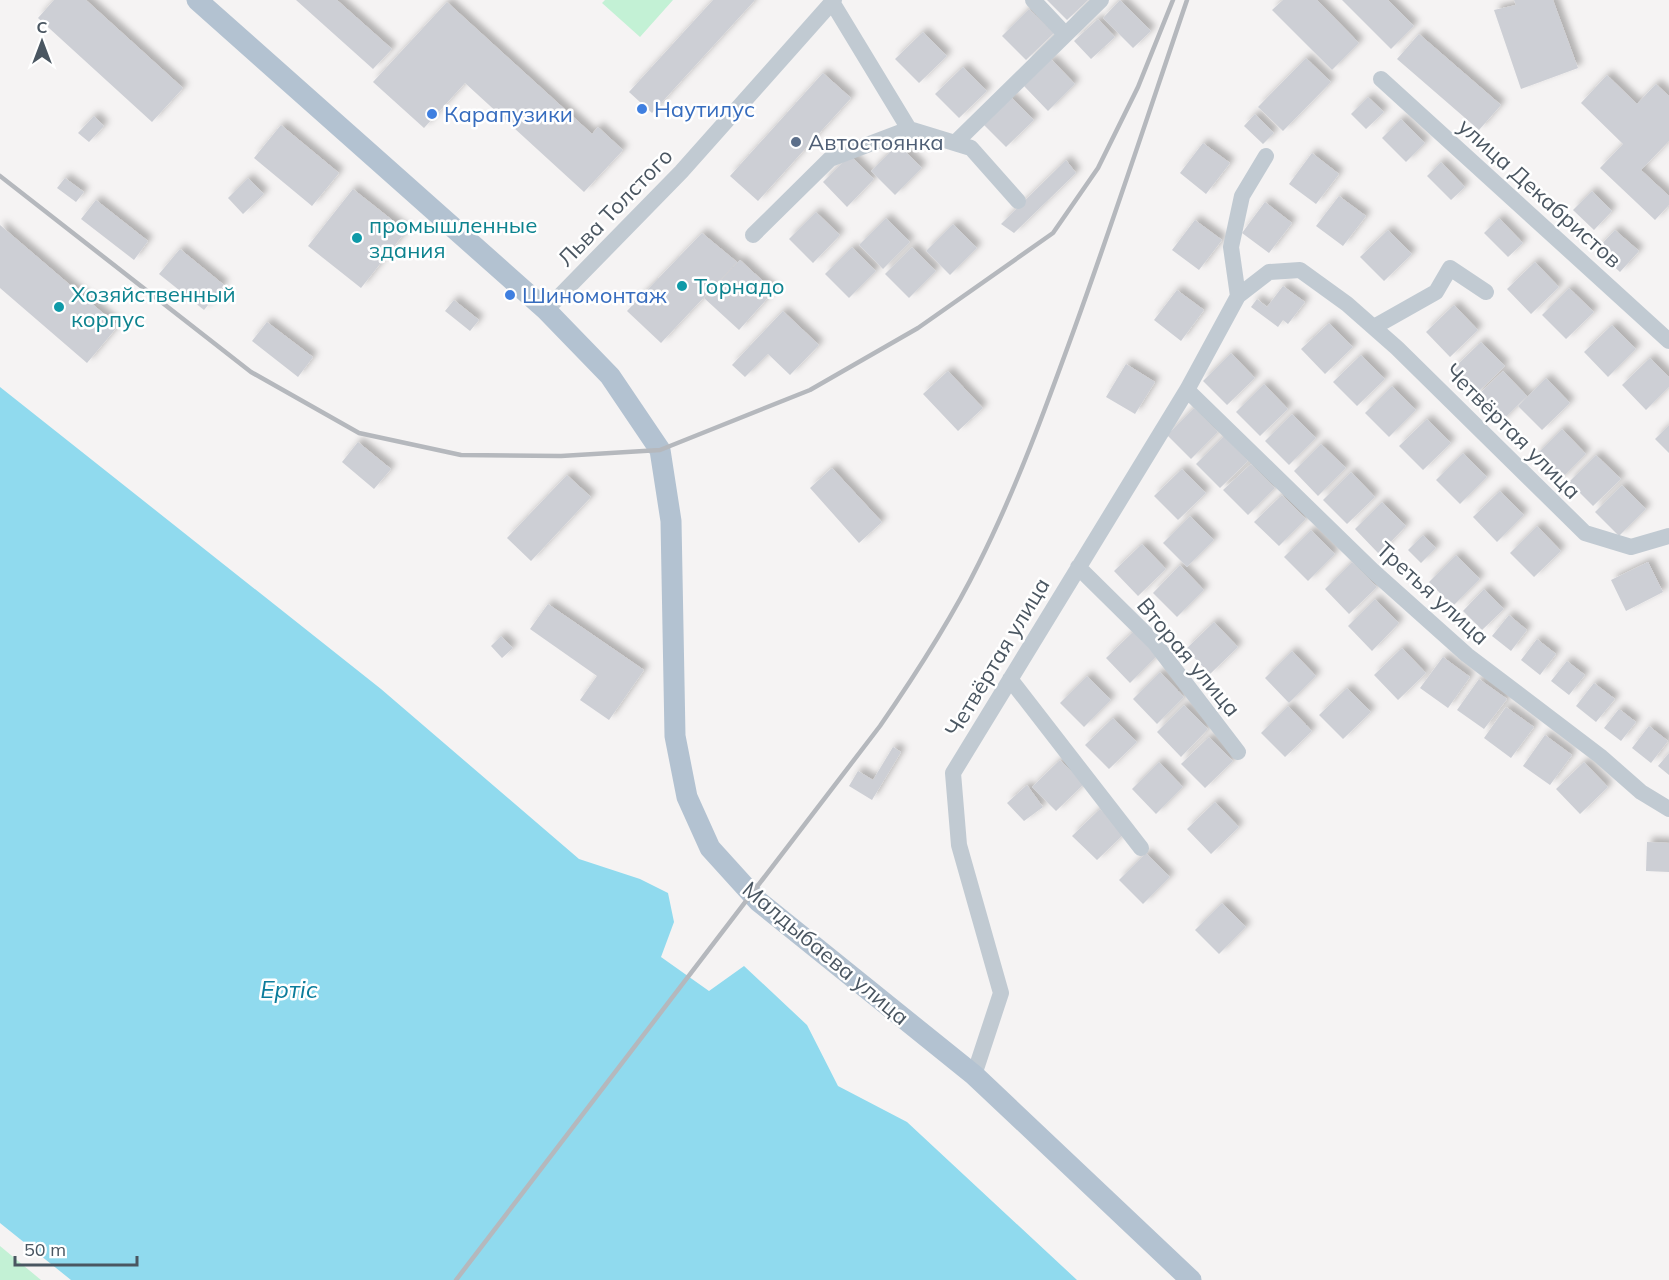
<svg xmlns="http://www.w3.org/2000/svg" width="1669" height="1280" viewBox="0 0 1669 1280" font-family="Mulish,sans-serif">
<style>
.green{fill:#c3f1d5}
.water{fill:#90daee}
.building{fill:#cdcfd5;filter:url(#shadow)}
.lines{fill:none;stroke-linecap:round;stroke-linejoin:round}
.minor{stroke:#c1cad2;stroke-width:16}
.major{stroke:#b3c2d1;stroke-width:21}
.rail{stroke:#b5b8bd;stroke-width:4.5}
.shop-dot{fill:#3f7fe0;stroke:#fff;stroke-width:2}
.service-dot{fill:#5c6f8a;stroke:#fff;stroke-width:2}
.culture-dot{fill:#0f9aa8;stroke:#fff;stroke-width:2}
.labels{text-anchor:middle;stroke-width:5;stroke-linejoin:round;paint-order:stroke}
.shop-label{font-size:22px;fill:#366cbe;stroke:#fff;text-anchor:start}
.service-label{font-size:22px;fill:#4e5e75;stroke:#fff;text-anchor:start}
.street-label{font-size:22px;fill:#4a5661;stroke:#fff}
.culture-label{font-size:22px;fill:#0d838f;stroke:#fff;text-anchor:start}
.water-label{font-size:24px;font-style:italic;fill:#0c7c9b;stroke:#fff}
</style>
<defs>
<filter id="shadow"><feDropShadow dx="5" dy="-5" stdDeviation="3" flood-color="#0004"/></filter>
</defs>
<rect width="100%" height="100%" fill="#f5f3f3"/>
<path class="green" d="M605,0H673L640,37L602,3Z
M0,1246L41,1280H0Z"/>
<path class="water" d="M0,387L381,689L579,859L640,879L668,893L674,922L661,957L709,991L744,966L807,1025L838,1086L907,1122L1077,1280H71L0,1223Z"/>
<path class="building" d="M54,0H86L183,88L152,122L38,18Z
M296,0H337L392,49L373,69Z
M713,0H755L652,113L629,92Z
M1047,0H1088L1067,20Z
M1120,0L1151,31L1133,48L1103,18Z
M1283,0H1317L1359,43L1332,70L1272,10Z
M1342,0H1388L1414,26L1391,49Z
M1514,0H1553L1578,68L1521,89L1494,10L1516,5Z
M447,2L592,134L598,127L623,150L584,192L465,83L424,128L373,82Z
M1029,9L1054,33L1026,60L1002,36Z
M1098,19L1115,37L1091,59L1074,41Z
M923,32L947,56L919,83L895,59Z
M1419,34L1501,105L1479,130L1397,59Z
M1306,58L1331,82L1283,131L1258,107Z
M1051,59L1075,84L1048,111L1024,86Z
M963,67L987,91L959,118L935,94Z
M823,73L851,98L758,201L730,176Z
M1607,75L1637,104L1656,84L1669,96V141L1641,170L1669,196V205L1655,220L1600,168L1623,144L1581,103Z
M1010,96L1034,120L1006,147L982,123Z
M1368,97L1384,112L1366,129L1351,114Z
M1255,114L1274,133L1263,144L1244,126Z
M94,116L104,126L89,142L78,133Z
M1401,119L1425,143L1406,162L1382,138Z
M281,125L339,173L312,206L254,158Z
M1203,143L1230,163L1206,194L1180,173Z
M898,144L922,168L895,195L871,171Z
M1312,153L1339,174L1316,204L1289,184Z
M850,155L874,179L847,207L823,182Z
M1066,160L1076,173L1014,233L1001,224Z
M1441,162L1465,187L1451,200L1427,176Z
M65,178L84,192L76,202L57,188Z
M248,178L264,194L243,214L228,198Z
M353,189L406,231L361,288L308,246Z
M1592,191L1612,211L1594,230L1573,210Z
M1339,196L1366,216L1343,246L1316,226Z
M96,200L148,241L134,260L81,219Z
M1265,202L1292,223L1269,253L1242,233Z
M816,212L840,235L813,263L789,239Z
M886,218L910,242L883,269L859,245Z
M1499,218L1523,243L1508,257L1484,233Z
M1195,220L1222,240L1199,270L1172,250Z
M953,224L977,248L950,275L926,251Z
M0,225L118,326L87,363L0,288Z
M1388,230L1412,254L1384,281L1360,257Z
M1615,230L1639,251L1620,272L1596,250Z
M702,233L737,262L661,343L627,311Z
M852,247L876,271L849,298L825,274Z
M912,247L936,271L909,298L885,274Z
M180,249L224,285L204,310L159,274Z
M740,260L774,291L739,330L704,298Z
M1535,262L1559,287L1531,314L1507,289Z
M1283,286L1305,302L1288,324L1283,320L1278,327L1251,307L1257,299L1267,307Z
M1569,288L1594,312L1566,339L1542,315Z
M1177,290L1204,310L1181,341L1154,320Z
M454,300L479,320L470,331L445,311Z
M1454,305L1478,330L1450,357L1426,332Z
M783,311L819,345L790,375L768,354L745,377L732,365Z
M267,322L313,357L298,377L252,341Z
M1329,323L1353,347L1325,374L1301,349Z
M1612,325L1636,349L1608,377L1584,352Z
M1481,342L1505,366L1477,393L1453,369Z
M1231,353L1255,378L1227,405L1203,381Z
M1361,355L1385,379L1357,406L1333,382Z
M1650,358L1669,377V387L1646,410L1622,385Z
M1126,364L1155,382L1135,414L1106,397Z
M948,371L983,408L958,431L923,394Z
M1503,371L1527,396L1500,423L1475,398Z
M1546,378L1570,403L1542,430L1518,406Z
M1264,384L1288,409L1260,436L1236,412Z
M1392,386L1416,410L1389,437L1365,413Z
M1194,408L1218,432L1191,459L1167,435Z
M1292,414L1316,438L1289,465L1265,441Z
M1427,419L1451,443L1423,470L1399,446Z
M1669,425V453L1655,439Z
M1562,429L1586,454L1559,481L1535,456Z
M1224,436L1248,461L1220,488L1196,464Z
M358,442L391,469L374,489L342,462Z
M1321,444L1346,468L1318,496L1294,471Z
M1463,453L1487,477L1460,504L1436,480Z
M1596,455L1621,479L1593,506L1569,482Z
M1251,464L1275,488L1248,515L1223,490Z
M832,468L882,522L859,543L810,488Z
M1182,469L1206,493L1178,520L1154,496Z
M1351,472L1375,497L1347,524L1323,500Z
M567,475L591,497L531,561L507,538Z
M1622,485L1646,509L1619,536L1595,512Z
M1500,491L1524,515L1497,542L1473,517Z
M1282,495L1306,519L1279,546L1254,522Z
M1382,502L1406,526L1379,554L1355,529Z
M1190,516L1214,540L1187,567L1163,543Z
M1537,526L1561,551L1534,577L1510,553Z
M1311,530L1335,554L1308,581L1284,557Z
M1423,535L1436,548L1421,563L1408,550Z
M1142,544L1166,569L1138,596L1114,571Z
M1456,555L1480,579L1453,606L1429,582Z
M1352,562L1377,587L1349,614L1325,589Z
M1648,562L1663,592L1626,611L1611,580Z
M1180,565L1204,590L1177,617L1153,593Z
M1484,589L1504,609L1482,630L1463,611Z
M1375,599L1399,623L1372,651L1348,626Z
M548,604L644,670L609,720L580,700L597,676L530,629Z
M1509,615L1527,630L1511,651L1492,636Z
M1214,622L1238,647L1210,674L1186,649Z
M1134,631L1158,655L1130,683L1106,658Z
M501,636L513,648L502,658L491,646Z
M1537,639L1556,654L1540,675L1521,660Z
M1402,648L1426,673L1398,700L1374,675Z
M1292,651L1316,676L1289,703L1265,678Z
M1443,657L1470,677L1448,708L1420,688Z
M1567,661L1585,675L1569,695L1551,681Z
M1160,672L1184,697L1157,724L1133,699Z
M1087,676L1111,700L1084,727L1060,703Z
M1479,679L1507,699L1484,729L1457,710Z
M1594,683L1615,699L1596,722L1576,706Z
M1347,688L1371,712L1343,739L1319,715Z
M1184,705L1208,729L1181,757L1157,732Z
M1288,706L1312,731L1285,757L1261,733Z
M1506,707L1534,727L1511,758L1484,738Z
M1619,709L1636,722L1621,741L1604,728Z
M1113,718L1137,742L1109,769L1085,745Z
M1649,726L1668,741L1651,763L1632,748Z
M1545,735L1572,755L1550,785L1523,766Z
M1209,737L1233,761L1205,788L1181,764Z
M893,747L901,752L872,800L849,786L858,771L873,780Z
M1669,753V775L1658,766Z
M1060,760L1084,784L1056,811L1032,787Z
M1159,762L1183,787L1156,814L1132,789Z
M1584,762L1608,787L1580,814L1556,789Z
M1027,785L1043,807L1024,821L1007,803Z
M1215,802L1239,827L1211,854L1187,829Z
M1100,809L1124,834L1097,860L1072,836Z
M1647,842L1669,843V872L1646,871Z
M1146,853L1170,877L1143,904L1119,880Z
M1222,903L1246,927L1219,954L1195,930Z"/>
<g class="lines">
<path class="minor" d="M1033,0L1065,34
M832,2L909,129L971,148L1018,201
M1381,79L1669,341
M956,142L1101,0
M753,235L830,159L909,129
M1238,296L1231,247L1242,196L1266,156
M546,310L681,172L834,0
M1374,327L1436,292L1450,268L1486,292
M1187,390L1373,571L1467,655L1600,756L1641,792L1669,809
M1078,567L1154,642L1238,752
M1010,679L1141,848
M974,1075L1001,993L959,845L953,773L1187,390L1238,296L1269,272L1300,270L1347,304L1397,348L1585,533L1631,547L1669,536"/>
<path class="major" d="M197,0L546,310L610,376L660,450L671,521L675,736L687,797L710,848L758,901L974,1075L1191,1280"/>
<path class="rail" d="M0,176L251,372L359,433L461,455L561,456L660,450L810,390L918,328L1053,233L1098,168L1138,87L1173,0
M456,1280L880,726C916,674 951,620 979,563C1017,487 1046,407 1075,327C1114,219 1150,109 1187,0"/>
</g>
<g class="shop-dot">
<circle cx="642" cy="109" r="6"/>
<circle cx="432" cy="114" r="6"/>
<circle cx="510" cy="295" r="6"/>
</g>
<circle class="service-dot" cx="796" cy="142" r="6"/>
<g class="culture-dot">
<circle cx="357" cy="238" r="6"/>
<circle cx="682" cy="286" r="6"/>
<circle cx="59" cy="307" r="6"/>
</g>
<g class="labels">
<g class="shop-label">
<text x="654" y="117">Наутилус</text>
<text x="444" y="122">Карапузики</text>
<text x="522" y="303">Шиномонтаж</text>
</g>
<g class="service-label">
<text x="808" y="150">Автостоянка</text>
</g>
<g class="street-label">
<text transform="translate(1540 193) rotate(42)" y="8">улица Декабристов</text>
<text transform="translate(615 207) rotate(-46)" y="8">Льва Толстого</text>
<text transform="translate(1513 431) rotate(45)" y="8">Четвёртая улица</text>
<text transform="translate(1433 593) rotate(42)" y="8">Третья улица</text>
<text transform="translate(997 657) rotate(-59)" y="8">Четвёртая улица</text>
<text transform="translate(1189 657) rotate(50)" y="8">Вторая улица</text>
<text transform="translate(826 953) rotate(40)" y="8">Малдыбаева улица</text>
</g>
<g class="culture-label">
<text x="369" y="233">промышленные<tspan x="369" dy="25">здания</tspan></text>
<text x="694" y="294">Торнадо</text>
<text x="71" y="302">Хозяйственный<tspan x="71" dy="25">корпус</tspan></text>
</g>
<g class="water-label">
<text x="289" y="998">Ертіс</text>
</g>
</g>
<g transform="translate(42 42)" stroke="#ffffff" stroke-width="4.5" paint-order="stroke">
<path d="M0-4.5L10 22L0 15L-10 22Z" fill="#4a5661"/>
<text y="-9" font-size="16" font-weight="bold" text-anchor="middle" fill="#4a5661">С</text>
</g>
<path d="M15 1256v9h122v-9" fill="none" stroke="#4a5661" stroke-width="3"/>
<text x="24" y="1256" font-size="18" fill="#4a5661" stroke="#ffffff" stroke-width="4.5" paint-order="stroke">50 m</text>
</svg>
